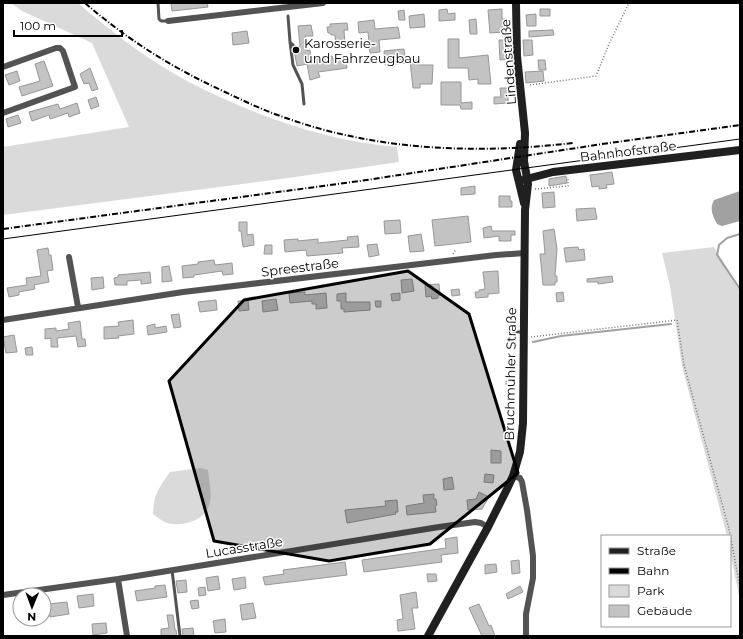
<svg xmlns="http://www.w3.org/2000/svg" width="743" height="639" viewBox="0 0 743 639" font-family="Montserrat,sans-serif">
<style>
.green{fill:#dadada}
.water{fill:#a1a1a1}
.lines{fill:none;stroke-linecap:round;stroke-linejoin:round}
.stream{stroke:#a1a1a1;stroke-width:2}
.building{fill:#c3c3c3;stroke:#979797}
.path{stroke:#757575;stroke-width:1.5;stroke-dasharray:1 2;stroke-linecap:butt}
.lane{stroke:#535353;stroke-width:3}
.street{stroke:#535353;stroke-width:6}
.secondary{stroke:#202020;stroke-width:8}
.tram{stroke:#000;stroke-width:1}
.rail{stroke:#000;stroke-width:2;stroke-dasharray:6 2 1 2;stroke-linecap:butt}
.marked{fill:#000;fill-opacity:0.2;stroke:#000;stroke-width:3;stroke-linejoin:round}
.poi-dot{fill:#000;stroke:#fff;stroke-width:1.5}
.labels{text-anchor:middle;stroke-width:3;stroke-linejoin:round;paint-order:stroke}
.poi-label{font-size:13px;fill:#000;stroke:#fff;text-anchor:start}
.street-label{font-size:13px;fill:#000;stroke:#fff}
</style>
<rect width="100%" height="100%" fill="#fff"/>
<path class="green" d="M11,3H78C108,29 139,53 173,73C183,79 193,84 203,89C264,119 329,141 397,147L399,162L288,178L3,215V147L129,127L92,43L22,11Z
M714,247L740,288V601L730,551V536H727L682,366L670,286L662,253Z
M201,468L208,470C209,482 214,499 207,510C200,523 175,528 163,521C159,519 156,516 153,514C154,493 159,488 170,472Z"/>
<path class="water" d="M740,191V221L722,226L717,224C713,216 709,209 714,200Z"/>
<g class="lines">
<path class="stream" d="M740,234L727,238L719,245L717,255L740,289
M533,342L561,336L671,324"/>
</g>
<path class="building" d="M171,3H207L208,7L172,11Z
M447,9L448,14L455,13V20L439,21V10Z
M502,9V19H506V26H503V32L490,33L488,10Z
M540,9H550V16H540Z
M404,10L405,20H399L398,11Z
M424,14L425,27L410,28L409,16Z
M536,14V26H527L526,15Z
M476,19L477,34H470L469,20Z
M374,20L375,29L398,27L400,38L379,40L380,52L370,53L368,32L359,33L358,22Z
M347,23L348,30H344L345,46L336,47L335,35H331L330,33H328L327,27H330V24Z
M311,25L313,36H305L307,51L310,50L311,59L332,56L333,59L346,58L347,68L318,72L320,77L310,80L307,64L297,66L294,50L300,46L298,26Z
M553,30L554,35L529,37V31Z
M247,31L249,43L233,45L232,33Z
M448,39H459V58L488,55L491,84H478V79L469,80L468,68H448Z
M499,40H510L511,59L500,60Z
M523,40H532L533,55L524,56Z
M404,49L406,63L385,65L384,51Z
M418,60L419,65H433L432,84H420V88H413L410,61Z
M538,60H545L546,70H539Z
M44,61L53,86L22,96L19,87L40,81L35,64Z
M90,68L98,89L92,91L89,83L84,84L80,74Z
M17,71L20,81L9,85L5,75Z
M543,71L544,81L526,83L525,72Z
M441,82H461V103L472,102V109H461L460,105H441Z
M500,88H508V103L494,104V97H501Z
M96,97L99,106L91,109L88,100Z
M77,103L80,113L69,117L68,113L50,119L49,115L32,121L29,112L58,104L60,109Z
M18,115L21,123L8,127L6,119Z
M612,172L614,184L606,185L607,188L599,189V186L592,187L590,175Z
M566,176L567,183L549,186V179Z
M475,186V194L461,195V188Z
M554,192L555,207L543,208L542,193Z
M499,196H510V201H512V207H499Z
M595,208L597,219L577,221L576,209Z
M468,216L471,242L435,246L432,220Z
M400,220L401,233L385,234L384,221Z
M239,222H247V235L253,234L254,245L243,247L241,231H239Z
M491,226L492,231H515V235H511V241H499V236L484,238L483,228Z
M554,229L557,249L555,276H557V282H555V285H543L540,254H545L543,231Z
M421,234L424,251L410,252L408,236Z
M358,236L359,247L342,248L343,253L307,256L306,250L285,252L284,240L298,239V241L318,239V243L348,240L347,237Z
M377,244L379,255L369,257L367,245Z
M265,245H272V254H264Z
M578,247L579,250L584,249L585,260L566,262L564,248Z
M48,248L49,255H51L53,270L47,271L49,282L34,285L35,289L19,292V295L9,297L7,288L27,285L26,278L41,276L37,250Z
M214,260L215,265L232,263L233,274L223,275L222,271L194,275V277L183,278L182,266L198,264V262Z
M169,266L172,281L162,282V267Z
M498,271L499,293L488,294V297L476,298L475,292H479V290L485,289L483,272Z
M150,272L151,283L141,284V280L127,281V285H115L114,278L118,277V275Z
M612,276L613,282L598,284V282H587V279Z
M103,277L104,288L92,290L91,278Z
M412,279L414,291L402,293L401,280Z
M439,284L440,295H438V298L432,299L431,296L426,297L425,285Z
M459,289L460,295L452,296L451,290Z
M305,292V295L326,293L327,308L316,309V304H312V301L290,303L289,293Z
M563,292L564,301L557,302L556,293Z
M346,293V302H370V310L344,312V309H341V301H337V294Z
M400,293V300L392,301L391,294Z
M276,299L278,310L263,312L262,301Z
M216,300L217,310L200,312L198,302Z
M248,300L249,310L239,311L238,301Z
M375,301H381V307H376Z
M179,314L181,327L174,328L171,315Z
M133,320L134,334L118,336L119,338L104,339V327L119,326L118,322Z
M80,321L82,339H85L86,346L78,347L76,336L57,338L58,347H51V338L45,339V329L56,328V331L69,329L68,323Z
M155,324V328L166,326L167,332L148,335L147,326Z
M14,335L17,352L6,353L3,337Z
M32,347L33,355H26L25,348Z
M491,450L501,451V463H491Z
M485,474L494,475L493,483L484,482Z
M452,477L454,489L444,490L443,479Z
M479,492L489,497L482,509L468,510L467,500L476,499Z
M434,494V499H436L437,505L435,506L436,512L407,515L406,506L424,503L423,495Z
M397,500L398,512H395L396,514L347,523L345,510L386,506L385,501Z
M457,537L458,553L441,555L442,562L364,572L362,560L446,548L445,539Z
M519,560L520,573L512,574L511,561Z
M345,562L347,575L265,585L263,577L284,574L283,570Z
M496,564L497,572L485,574V565Z
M427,574H436L437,581L428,582Z
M218,576L220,589L208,591L206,578Z
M245,577L246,588L234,590L232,579Z
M186,580L187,592L178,593L176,581Z
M165,585L167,597L137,601L135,591L155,588V586Z
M520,586L523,592L508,599L506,594Z
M205,587L206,595L199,596L198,588Z
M416,592L418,608H412L415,629L398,631L397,620L403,619L400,595Z
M93,594L94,606L79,608L77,596Z
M198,600L199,608L192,609L190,601Z
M67,602L69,614L50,617L48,604Z
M253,603L256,618L242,620L240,605Z
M479,604L489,626L491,625L495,636H482L469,608Z
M167,615H173L175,630H176L177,636H161V629L169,628Z
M225,619L226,632L215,633L213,621Z
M106,623L107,633L93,635L92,624Z
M193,628L194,636H183L182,629Z"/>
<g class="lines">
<path class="path" d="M530,85L596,76L609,44L629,3
M535,189L568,186V177
M453,254L456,249
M531,337L677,320L684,365L729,529L740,587"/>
<path class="lane" d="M158,3L159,19L161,21H168
M288,16L290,42L295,47
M290,42L293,65L302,84L304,104
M514,332H522
M172,570L180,636"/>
<path class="street" d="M168,21L323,3
M3,67L56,48H60L63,51L75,87L3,113
M69,257L78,307
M3,320L183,292L496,255L525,253
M513,476L520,478L522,482L527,510L533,556V578L526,614V636
M118,579L127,636
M3,595L118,579L439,527L475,522L481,523L488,527"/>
<path class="secondary" d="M520,144L516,170L524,203
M519,181L553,172L740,150
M428,636L488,527L507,489L513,476L520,452L523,423L525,210L528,184L524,161L525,133L517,56L516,3"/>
<path class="tram" d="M3,239L740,139"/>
<path class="rail" d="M85,3C129,41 173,68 225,92C246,102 267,112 289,119C380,151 479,154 573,143
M3,229L360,181L609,143L740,125"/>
</g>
<path class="marked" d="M408,271L469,314L518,473L430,544L329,561L214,541L169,381L244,300Z"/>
<circle class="poi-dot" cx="296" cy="50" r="4"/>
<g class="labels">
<g class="poi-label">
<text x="304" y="48">Karosserie-<tspan x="304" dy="15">und Fahrzeugbau</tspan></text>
</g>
<g class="street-label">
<text transform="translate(508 62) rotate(-94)" y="5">Lindenstraße</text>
<text transform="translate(628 151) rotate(-7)" y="5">Bahnhofstraße</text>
<text transform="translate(300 267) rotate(-7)" y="5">Spreestraße</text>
<text transform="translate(510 374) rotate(-89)" y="5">Bruchmühler Straße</text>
<text transform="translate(244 547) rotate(-9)" y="5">Lucasstraße</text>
</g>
</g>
<rect width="743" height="639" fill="none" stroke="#000000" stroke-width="8"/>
<rect x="601" y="535" width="130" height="92" fill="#ffffff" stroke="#999999"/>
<rect x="609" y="548" width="20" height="6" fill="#202020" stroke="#999999"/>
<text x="637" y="555" font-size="12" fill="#000000">Straße</text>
<rect x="609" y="568" width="20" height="6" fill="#000000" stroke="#999999"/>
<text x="637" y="575" font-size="12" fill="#000000">Bahn</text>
<rect x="609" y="585" width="20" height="12" fill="#dadada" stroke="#999999"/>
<text x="637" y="595" font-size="12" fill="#000000">Park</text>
<rect x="609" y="605" width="20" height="12" fill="#c3c3c3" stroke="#999999"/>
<text x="637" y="615" font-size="12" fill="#000000">Gebäude</text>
<g transform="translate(32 607) rotate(181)"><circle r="19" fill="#ffffff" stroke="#999999"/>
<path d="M0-3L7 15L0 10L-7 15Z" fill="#000000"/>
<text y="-6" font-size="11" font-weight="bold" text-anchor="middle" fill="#000000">N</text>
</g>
<path d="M14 30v6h108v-6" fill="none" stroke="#000000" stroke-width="2"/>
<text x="20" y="30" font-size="12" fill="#000000" stroke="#ffffff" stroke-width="3" paint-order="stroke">100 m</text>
</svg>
